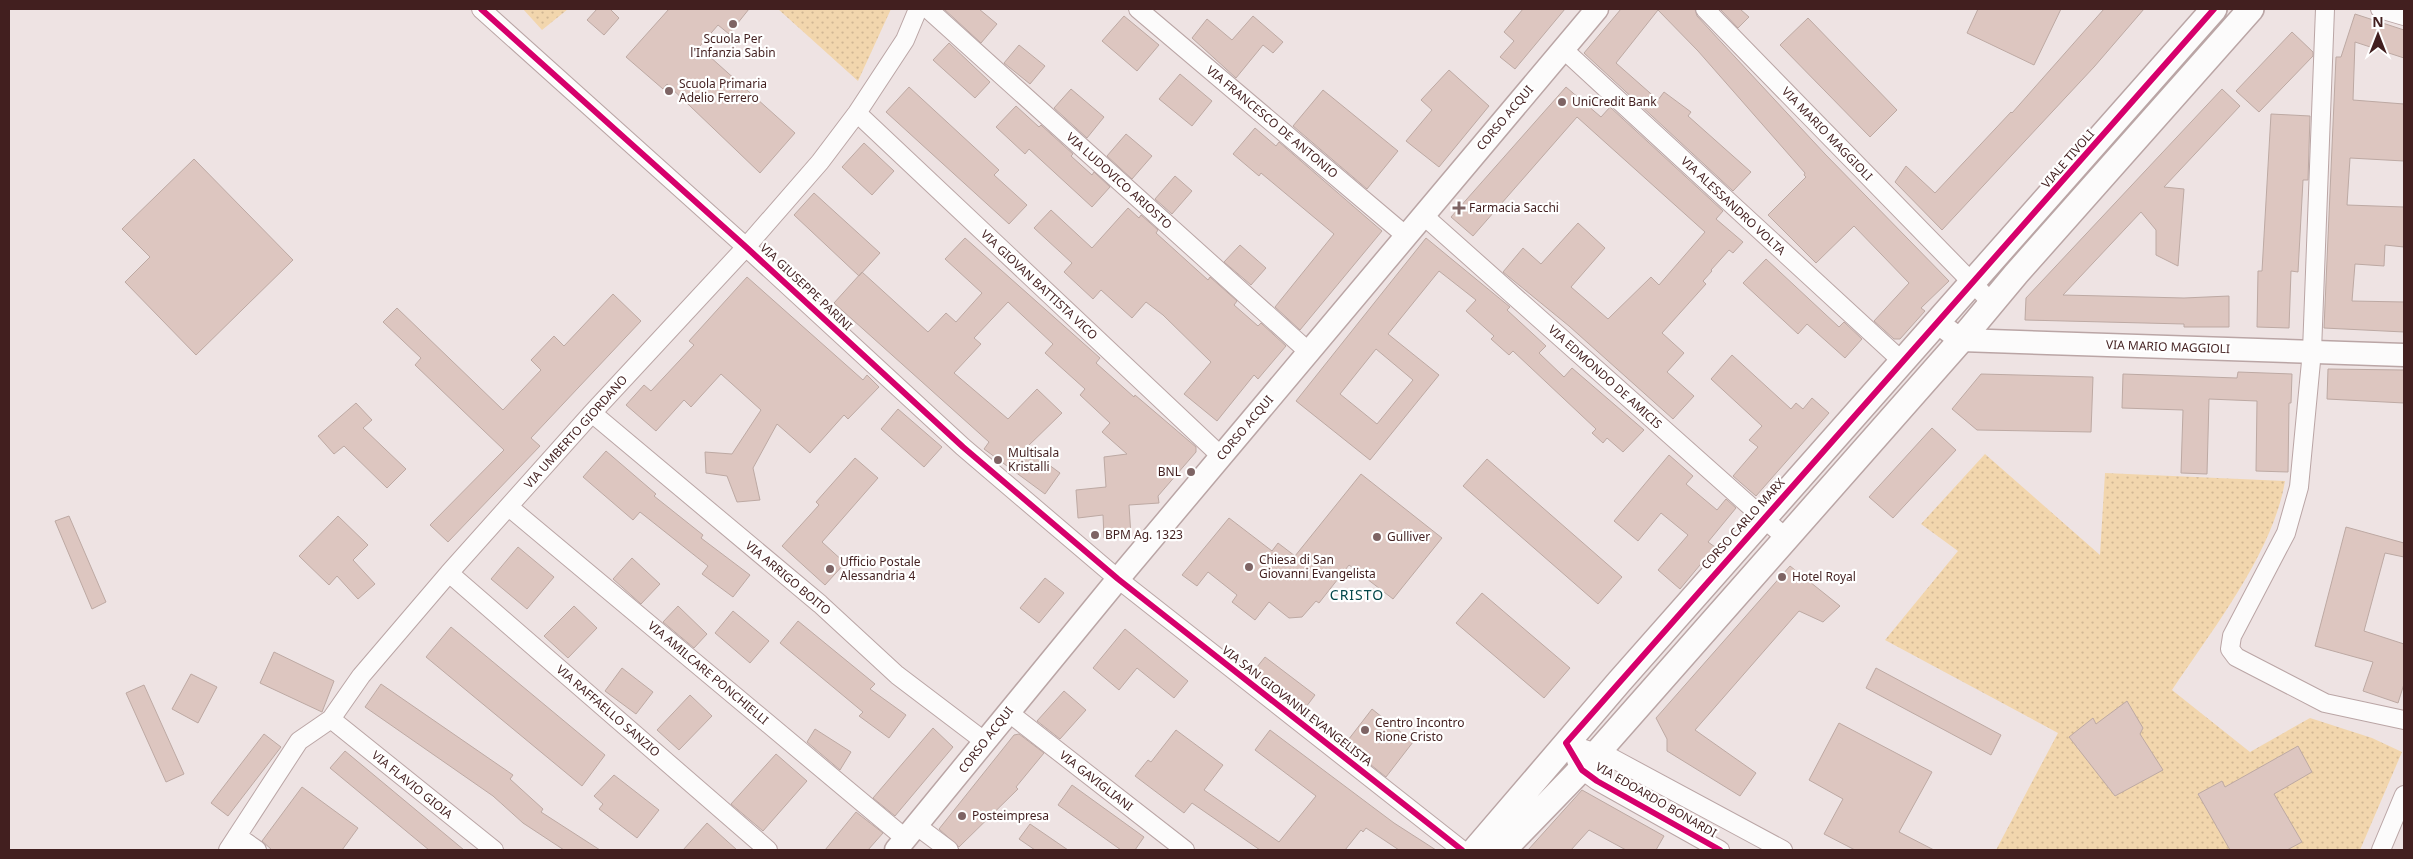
<svg xmlns="http://www.w3.org/2000/svg" width="2413" height="859" viewBox="0 0 2413 859" font-family="'Noto Sans',sans-serif">
<style>
.park{fill:url(#park-dots)}
.building{fill:#ddc6c0;stroke:#bda9a3;fill-rule:evenodd}
.lines{fill:none;stroke-linecap:round;stroke-linejoin:round}
.minor-casing{stroke:#baa5a5;stroke-width:20}
.tertiary-casing{stroke:#baa5a5;stroke-width:25}
.secondary-casing{stroke:#baa5a5;stroke-width:28}
.minor{stroke:#fcfbfb;stroke-width:18}
.tertiary{stroke:#fcfbfb;stroke-width:22}
.secondary{stroke:#fcfbfb;stroke-width:25}
.cycleway-casing{stroke:#fff;stroke-width:9}
.cycleway{stroke:#d6006c;stroke-width:6}
.poi-dot{fill:#7e6464;stroke:#fff;stroke-width:2}
.labels{text-anchor:middle;stroke-width:4.5;stroke-linejoin:round;paint-order:stroke}
.poi-label{font-size:12px;fill:#421f1f;stroke:#fff;text-anchor:start}
.street-label{font-size:12px;fill:#421f1f;stroke:#fff}
.neighbourhood-label{font-size:14px;letter-spacing:1px;fill:#024649;stroke:#fff}
</style>
<defs>
<pattern id="park-dots" width="8" height="8" patternUnits="userSpaceOnUse" patternTransform="scale(1.25)"><rect width="8" height="8" fill="#f2d6ad"/><path d="M2 2h.1M6 6h.1" fill="none" stroke="#d1b794" stroke-width="1.8" stroke-linecap="round"/></pattern>
</defs>
<rect width="100%" height="100%" fill="#eee3e3"/>
<path class="park" d="M523,9H568L542,30Z
M778,9H891L858,81Z
M1985,454L2100,555L2105,473L2285,481C2273,553 2212,630 2172,690L2250,752L2310,718L2372,738L2402,752L2360,850H1996L2058,733L1885,640L1958,551L1921,524Z"/>
<path class="building" d="M597,9H610L619,18L604,35L587,20Z
M669,9H749L729,34L718,25L699,47L795,133L760,173L667,84L663,89L626,57Z
M944,9H979L997,24L981,43Z
M1523,9H1565L1515,69L1500,57L1514,41L1504,32Z
M1621,9H1695L1697,16L1825,154L1949,281L1921,308L1925,311L1900,339H1894L1874,321L1909,283L1854,226L1816,263L1768,215L1806,177L1804,175L1805,173L1698,51L1658,10L1616,63L1658,100L1664,92L1691,112L1688,116L1751,172L1733,191L1584,53Z
M1720,9H1740L1749,17L1738,28Z
M1978,9H2061L2034,65L1967,33Z
M2104,9H2144L2094,67L1942,230L1895,182L1906,166L1935,193L2011,112L2012,113Z
M2355,14L2404,30V58L2355,42L2353,100L2404,104V161L2350,158L2347,205L2404,207V247L2385,245L2384,266L2355,264L2352,301L2404,302V332L2324,328L2336,57H2341Z
M1124,16L1159,45L1137,71L1102,41Z
M1253,16L1283,42L1273,53L1263,45L1236,78L1192,38L1207,19L1232,40Z
M1808,18L1897,110L1870,137L1780,45Z
M2292,32L2313,52V56L2259,112L2236,91Z
M949,43L990,82L975,98L933,60Z
M1019,45L1045,66L1030,84L1004,63Z
M1449,70L1489,106L1439,167L1406,141L1432,110L1421,100Z
M1180,74L1212,101L1192,126L1159,99Z
M909,87L999,170L994,175L1027,205L1009,224L886,112Z
M1566,87L1601,117L1610,107L1723,211L1716,219L1743,242L1733,253L1729,250L1711,270L1712,271L1703,281L1706,284L1662,333L1684,353L1667,372L1694,396L1673,419L1569,326L1503,272L1523,248L1541,264L1578,223L1605,248L1571,287L1608,319L1651,277L1659,285L1705,232L1577,117L1473,236L1451,217Z
M1071,89L1104,117L1087,138L1054,108Z
M2222,89L2240,106L2164,187L2184,189L2178,266L2156,255V230L2141,212L2063,295L2184,298L2229,296V327H2184V324L2025,320L2026,298Z
M1323,90L1398,151L1367,189L1293,126Z
M1016,106L1039,127L1041,125L1073,154L1071,156L1092,175L1094,172L1110,187L1092,207L1029,149L1025,154L996,127Z
M2271,114L2310,116L2308,180H2303L2298,272L2291,271L2289,328L2257,327L2258,271H2262Z
M1255,128L1276,146L1279,142L1382,231L1300,330L1275,307L1334,234L1261,173L1259,176L1233,154Z
M1126,134L1152,156L1132,179L1107,156Z
M864,143L894,171L872,195L842,167Z
M194,159L293,260L196,355L125,282L150,257L122,229Z
M1175,176L1192,191L1172,214L1155,199Z
M814,193L880,253L859,276L794,215Z
M1128,208L1139,218L1141,215L1158,230L1156,233L1208,280L1210,277L1237,301L1234,305L1258,326L1261,323L1286,346L1258,379L1254,375L1217,421L1184,394L1211,362L1163,315L1146,302L1132,318L1101,290L1093,299L1064,272L1072,263L1034,228L1051,210L1092,248Z
M965,238L1100,358L1096,363L1134,397L1135,395L1196,447V452L1158,496L1159,503L1129,505L1131,536L1104,538L1103,515L1078,518L1076,490L1106,487L1104,457L1127,454L1102,432L1110,423L1080,395L1085,389L1045,353L1053,344L1008,302L974,338L981,344L954,373L1008,419L1037,389L1062,413L1026,448L1060,473L1045,494L984,449L989,442L834,303L862,272L928,332L946,313L956,322L982,293L945,259Z
M1426,238L1510,307L1507,310L1546,346L1539,353L1564,377L1572,368L1644,430L1623,452L1607,438L1603,443L1592,433L1596,429L1513,351L1509,355L1491,339L1494,336L1466,311L1476,300L1439,271L1388,334L1439,375L1370,460L1296,401ZM1376,349L1413,380L1377,424L1340,394Z
M1240,245L1266,268L1251,285L1224,262Z
M1766,259L1839,327L1844,322L1862,339L1845,358L1807,324L1798,334L1743,283Z
M747,277L863,380L867,375L879,387L848,419L844,415L810,453L777,424L753,468L760,500L737,502L727,476L706,473L705,452L732,454L761,410L721,374L691,407L684,400L656,431L626,405L644,385L651,391L694,345L689,341Z
M613,294L641,321L531,438L540,446L448,542L430,525L504,450L415,365L421,358L383,322L397,308L503,410L541,370L531,360L554,336L564,346Z
M1732,355L1791,409L1796,403L1803,409L1812,398L1829,413L1756,496L1733,476L1758,447L1749,440L1762,426L1711,379Z
M2328,369L2404,370V403L2327,399Z
M2238,372L2292,374L2291,403H2289L2288,472L2256,471L2257,401L2209,399L2207,474L2181,473L2183,410L2122,408L2123,374L2237,378Z
M1981,374L2093,377L2091,432L1977,430L1952,409Z
M356,403L372,420L363,428L406,469L387,488L344,446L334,454L318,436Z
M898,409L942,447L924,467L881,429Z
M1932,428L1956,450L1893,518L1869,497Z
M606,451L656,494L654,496L703,535L701,538L750,575L733,597L702,574L708,566L640,512L633,520L583,477Z
M1669,455L1693,476L1686,484L1717,510L1726,499L1736,508L1708,542L1715,547L1680,589L1658,570L1688,535L1661,513L1638,541L1614,521Z
M855,458L878,478L822,542L845,563L825,585L782,546L819,505L816,502Z
M1487,459L1622,577L1598,604L1463,486Z
M1361,474L1442,538L1393,599L1349,565L1319,603L1316,601L1302,617L1289,618L1269,602L1255,620L1232,602L1237,595L1208,572L1197,586L1182,575L1229,518L1272,551L1278,543L1295,556Z
M69,516L106,602L92,609L55,521Z
M338,516L368,545L353,560L375,584L358,599L337,576L329,585L299,556Z
M2346,527L2404,543V557L2385,553L2364,631L2404,644V684L2398,703L2363,691L2373,662L2315,646Z
M518,547L554,577L527,609L491,579Z
M632,558L660,584L641,604L613,579Z
M1790,566L1840,606L1823,622L1799,611L1695,730L1756,773L1740,796L1667,751V739L1656,718Z
M1045,578L1064,593L1039,623L1020,608Z
M1482,593L1570,668L1544,698L1456,623Z
M574,606L597,628L568,658L544,636Z
M678,606L707,634L694,648L663,622Z
M733,611L769,641L750,663L715,633Z
M798,621L875,684L870,689L906,715L889,738L859,716L863,712L780,643Z
M451,627L605,755L582,786L426,657Z
M1125,629L1188,681L1174,698L1137,668L1119,690L1093,668Z
M274,652L334,681L322,712L260,683Z
M1265,657L1315,695L1303,711L1253,672Z
M622,668L653,692L636,714L605,691Z
M1876,668L2001,735L1991,755L1866,688Z
M191,674L217,687L198,723L172,709Z
M381,684L513,775L510,779L543,809L541,812L600,850H564L523,823L493,796L365,707Z
M144,685L184,774L166,782L126,693Z
M1064,691L1086,710L1060,739L1037,721Z
M690,695L712,716L679,750L657,730Z
M2127,701L2143,728L2140,734L2163,770L2115,796L2069,737L2093,718L2096,724Z
M1372,709L1413,742L1386,777L1345,744Z
M1839,723L1932,772L1899,832L1934,850H1855L1824,834L1843,799L1809,780Z
M933,728L953,747L895,816L873,798Z
M815,729L851,752L840,770L807,742Z
M1176,730L1223,765L1204,790L1279,842L1316,796L1255,750L1270,730L1394,823L1436,850H1399L1366,828L1363,832L1361,830L1345,850H1260L1192,803L1184,813L1135,776L1148,760L1151,762Z
M264,734L281,747L228,816L211,803Z
M1019,734L1044,753L1016,787L1018,789L959,847L939,829L1014,735Z
M2298,746L2312,772L2274,794L2302,842L2287,850H2230L2198,794L2222,781L2225,787Z
M345,751L464,850H429L330,768Z
M776,754L807,781L763,831L731,804Z
M614,775L659,810L637,838L599,809L603,804L594,796Z
M1072,785L1144,837L1135,850H1121L1058,805Z
M302,787L358,828L342,850H272L262,841Z
M1582,790L1664,836L1656,850H1626L1589,830L1571,850H1528Z
M856,812L883,833L868,850H825Z
M707,823L737,850H683Z
M1030,824L1068,850H1035L1019,839Z"/>
<g class="lines">
<defs>
<path id="minor" d="M481,9L746,247L963,447L1118,579L1462,850
M928,9L1310,353
M1138,9L1405,235
M1705,9L1992,303
M2325,9L2312,351L2299,487L2286,533L2232,636L2230,649L2236,657L2325,703L2404,720
M2380,9L2404,16
M1563,49L1903,362
M857,113L1221,456
M1423,215L1787,539
M592,413L820,604L897,675L984,741
M509,507L906,839
M449,573L768,850
M1008,712L1185,850
M331,719L494,850
M1566,743L1612,758L1783,850
M1576,760L1582,770L1597,781L1720,850
M917,826L949,850
M237,836L257,850
M228,850L299,741L331,719L361,676L449,573L592,413L746,247L820,162L857,113L905,40L918,9
M2381,850L2404,795"/>
<path id="tertiary" d="M1938,323L1961,340L2404,355
M896,850L1118,579L1597,9"/>
<path id="secondary" d="M1475,850L1619,682L2214,9
M1503,850L1597,753L1961,340L2016,274L2251,9"/>
</defs>
<use href="#minor" class="minor-casing"/>
<use href="#tertiary" class="tertiary-casing"/>
<use href="#secondary" class="secondary-casing"/>
<use href="#minor" class="minor"/>
<use href="#tertiary" class="tertiary"/>
<use href="#secondary" class="secondary"/>
<defs>
<path id="cycleway" d="M481,9L746,247L963,447L1118,579L1462,850
M1720,850L1597,781L1582,770L1566,743L2214,9"/>
</defs>
<use href="#cycleway" class="cycleway-casing"/>
<use href="#cycleway" class="cycleway"/>
</g>
<g class="poi-dot">
<circle cx="733" cy="24" r="5"/>
<circle cx="669" cy="91" r="5"/>
<circle cx="1562" cy="102" r="5"/>
<path d="M1456.5 200.5h5v5h5v5h-5v5h-5v-5h-5v-5h5z"/>
<circle cx="998" cy="460" r="5"/>
<circle cx="1191" cy="472" r="5"/>
<circle cx="1095" cy="535" r="5"/>
<circle cx="1377" cy="537" r="5"/>
<circle cx="1249" cy="567" r="5"/>
<circle cx="830" cy="569" r="5"/>
<circle cx="1782" cy="577" r="5"/>
<circle cx="1365" cy="730" r="5"/>
<circle cx="962" cy="816" r="5"/>
</g>
<g class="labels">
<g class="poi-label">
<text x="733" y="43" text-anchor="middle">Scuola Per<tspan x="733" dy="14">l'Infanzia Sabin</tspan></text>
<text x="679" y="88">Scuola Primaria<tspan x="679" dy="14">Adelio Ferrero</tspan></text>
<text x="1572" y="106">UniCredit Bank</text>
<text x="1469" y="212">Farmacia Sacchi</text>
<text x="1008" y="457">Multisala<tspan x="1008" dy="14">Kristalli</tspan></text>
<text x="1181" y="476" text-anchor="end">BNL</text>
<text x="1105" y="539">BPM Ag. 1323</text>
<text x="1387" y="541">Gulliver</text>
<text x="1259" y="564">Chiesa di San<tspan x="1259" dy="14">Giovanni Evangelista</tspan></text>
<text x="840" y="566">Ufficio Postale<tspan x="840" dy="14">Alessandria 4</tspan></text>
<text x="1792" y="581">Hotel Royal</text>
<text x="1375" y="727">Centro Incontro<tspan x="1375" dy="14">Rione Cristo</tspan></text>
<text x="972" y="820">Posteimpresa</text>
</g>
<g class="street-label">
<text transform="translate(1505 118) rotate(-50)" y="4">CORSO ACQUI</text>
<text transform="translate(1272 122) rotate(40)" y="4">VIA FRANCESCO DE ANTONIO</text>
<text transform="translate(1827 134) rotate(46)" y="4">VIA MARIO MAGGIOLI</text>
<text transform="translate(2068 159) rotate(-49)" y="4">VIALE TIVOLI</text>
<text transform="translate(1119 181) rotate(42)" y="4">VIA LUDOVICO ARIOSTO</text>
<text transform="translate(1733 206) rotate(43)" y="4">VIA ALESSANDRO VOLTA</text>
<text transform="translate(1039 285) rotate(43)" y="4">VIA GIOVAN BATTISTA VICO</text>
<text transform="translate(806 287) rotate(43)" y="4">VIA GIUSEPPE PARINI</text>
<text transform="translate(2168 347) rotate(2)" y="4">VIA MARIO MAGGIOLI</text>
<text transform="translate(1605 377) rotate(42)" y="4">VIA EDMONDO DE AMICIS</text>
<text transform="translate(1245 428) rotate(-50)" y="4">CORSO ACQUI</text>
<text transform="translate(576 432) rotate(-48)" y="4">VIA UMBERTO GIORDANO</text>
<text transform="translate(1743 524) rotate(-48)" y="4">CORSO CARLO MARX</text>
<text transform="translate(788 578) rotate(40)" y="4">VIA ARRIGO BOITO</text>
<text transform="translate(708 673) rotate(40)" y="4">VIA AMILCARE PONCHIELLI</text>
<text transform="translate(1297 706) rotate(38)" y="4">VIA SAN GIOVANNI EVANGELISTA</text>
<text transform="translate(608 711) rotate(41)" y="4">VIA RAFFAELLO SANZIO</text>
<text transform="translate(986 740) rotate(-52)" y="4">CORSO ACQUI</text>
<text transform="translate(1096 781) rotate(38)" y="4">VIA GAVIGLIANI</text>
<text transform="translate(412 785) rotate(39)" y="4">VIA FLAVIO GIOIA</text>
<text transform="translate(1656 800) rotate(30)" y="4">VIA EDOARDO BONARDI</text>
</g>
<g class="neighbourhood-label">
<text x="1357" y="600">CRISTO</text>
</g>
</g>
<rect width="2413" height="859" fill="none" stroke="#421f1f" stroke-width="20"/>
<g transform="translate(2378 35)" stroke="#ffffff" stroke-width="4" paint-order="stroke">
<path d="M0-4L9 19L0 12L-9 19Z" fill="#421f1f"/>
<text y="-8" font-size="14" font-weight="bold" text-anchor="middle" fill="#421f1f">N</text>
</g>
</svg>
